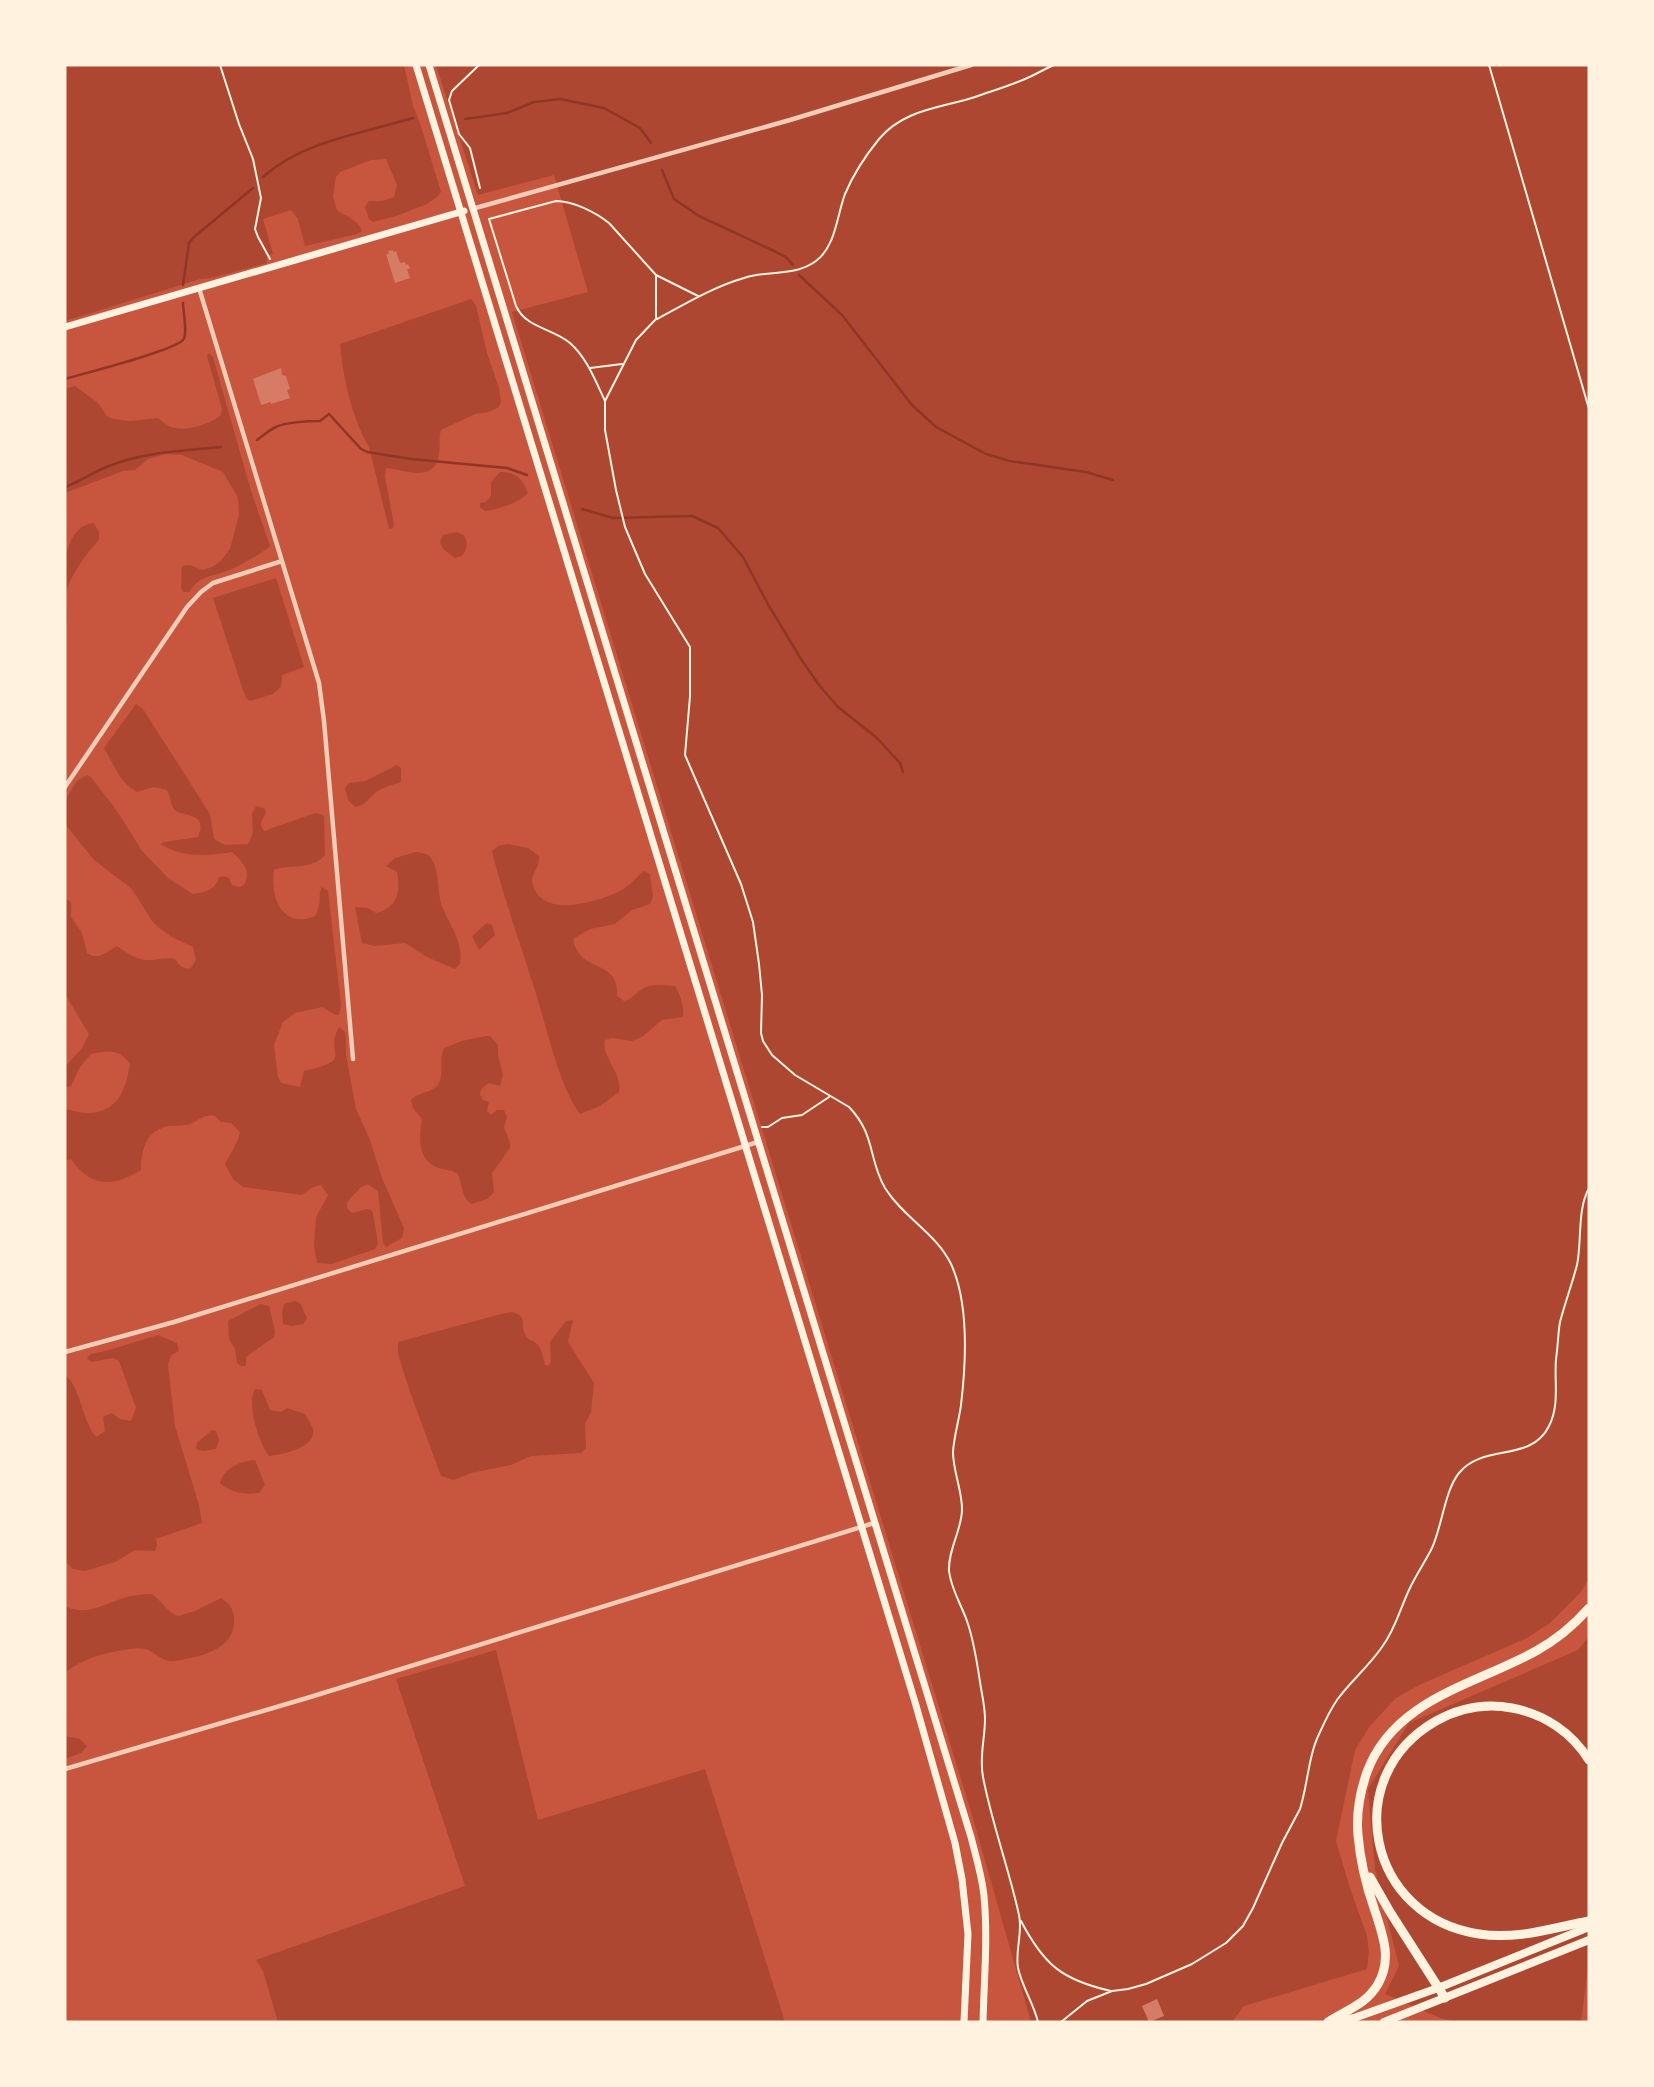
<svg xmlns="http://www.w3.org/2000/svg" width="1654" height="2087" viewBox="0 0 1654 2087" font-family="'Asap Condensed',sans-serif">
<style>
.green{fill:#ae4732}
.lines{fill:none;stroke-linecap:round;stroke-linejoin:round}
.stream{stroke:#8f3625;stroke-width:2.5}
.building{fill:#d67c66}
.path{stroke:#fff3e0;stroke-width:2}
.minor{stroke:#f1ccb7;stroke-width:4.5}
.secondary{stroke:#fff3e0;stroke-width:7}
.trunk{stroke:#fff3e0;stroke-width:8}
.motorway{stroke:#fff3e0;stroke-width:9}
</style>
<rect width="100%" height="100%" fill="#c8553d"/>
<path class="green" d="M65,65H404L413,106L420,123L441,192L437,197L427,204L396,216L373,222L369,219L365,207L369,201H382L394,197L397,185L386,159L371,160L340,172L336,177L333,197L337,210C346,217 358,219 362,231L357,234L305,246L298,219L291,210L263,219L273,254L267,256V263L211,278L200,279L65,321Z
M436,65H1589V1579L1580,1593L1550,1623L1527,1638L1419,1685L1396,1698L1370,1726L1355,1750L1336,1841L1350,1888L1367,1936L1369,1952L1367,1969L1244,2006L1232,2022H1031L972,1815L512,312L588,292L554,175L478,195Z
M471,299L476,306L487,353L499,388L501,402L499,407L489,412L475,414L441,430C438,440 441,450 438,459C431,483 402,469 386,468L385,476L394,525L393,528L389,529L369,447C352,418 343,378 340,344Z
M209,353L213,357L251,491L270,546C263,553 241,565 232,569C214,577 200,574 189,592H183L181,588L182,566L190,565L202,570L212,567L221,561L230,549L239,515L238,498L223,472L182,455L166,454L148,459L135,470L123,471L65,493V389L75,386L98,403L107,416L113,419L130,421L158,418C161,420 163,423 167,425C181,434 209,425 221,415L222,409L207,356Z
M500,472C516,472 523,479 528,493C521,502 497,510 485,511L480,507V503L486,502L491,496V482Z
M94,523L99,532V540C87,553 69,577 66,594C64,607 70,612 65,628C65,600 54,527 94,523Z
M457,532L464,535C469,545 467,556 455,558L443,549L440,542L443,535Z
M276,578L304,667L282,675L281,687L273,694L250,701L246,698L242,687L213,598Z
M136,704L143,709L210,814L214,839L225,845L248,844L253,833L252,814L256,806L265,809L266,813L260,824L264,831L315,813L320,814L324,816L325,855C311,871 292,863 274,870C270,897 282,930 315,916C323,903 317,896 322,887L328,891L341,1005L339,1015L334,1014L322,1007L295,1013L283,1022L274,1045L278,1077L281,1083L300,1087L304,1071C357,1059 323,1055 339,1027L345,1032L346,1038V1055L356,1109L370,1140L382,1178L404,1228L402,1238L386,1247L383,1243L378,1191L367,1184L360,1188L347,1202V1208L352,1213L367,1209L371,1210L373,1213L378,1243L375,1249L332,1264L317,1263L314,1246L316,1217L328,1195L321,1185L313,1187L302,1195L243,1187L233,1179L225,1164L237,1142L240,1132L231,1123L221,1122L215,1116C204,1114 200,1120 190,1124C181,1127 170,1124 162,1128C144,1135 141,1154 141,1170C114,1187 90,1188 71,1159L65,1161V1109C72,1110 80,1113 87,1113C118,1113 126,1089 130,1064C118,1048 109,1051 91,1054L80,1067L71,1086L65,1088V1067L82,1048L89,1034L65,994V898C75,903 70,908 71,917L82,933L87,953C99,961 106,952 117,946C127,953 137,961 150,960C159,960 166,957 175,959C180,966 183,970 191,968L196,960L193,947L172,937L159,928L152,921L132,889L94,860L65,824V805L67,797L77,781L87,775L91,777L117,811L142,851L168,878L193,894C205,892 215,891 219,877L224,876L229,878L232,885L239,887L244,885C252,871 242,861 232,852C206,856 183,858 160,844L164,842L198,837C208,813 186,817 176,811C170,807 171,796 167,790L153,787L137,792L127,785L119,775L104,748Z
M397,765L401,768V782C392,785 380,788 374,794C367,800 366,805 355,807L348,800L345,788L349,783L365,781Z
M508,844L528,848L539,856C540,867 531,875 532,882C540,919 594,903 618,892C629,887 635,879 643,871L650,874L653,897L650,904L632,910L615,924L590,929L573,939C579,974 620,958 617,996L624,1001C633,999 636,992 644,988C653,983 666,986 675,986C681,996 684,1006 683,1017L662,1020L642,1037L632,1041L613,1038L605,1040C600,1055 623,1073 619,1092L600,1106L580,1114C560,1087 547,1030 537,997C522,948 504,900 492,851L498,846Z
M416,852C422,853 427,853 431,858C440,871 437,892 442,906C450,927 463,939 460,964L455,969L427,957L405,943L375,946L362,943L355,907L368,908L376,913C397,908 401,892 397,872L386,866L395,858Z
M487,923L492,925L495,935L479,950L472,936Z
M486,1036H490L498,1045V1055L503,1075L500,1086L489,1083L481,1089L480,1095L483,1100L489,1102L487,1111L491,1115L497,1110H504L507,1117L504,1127L510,1143V1148L492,1173L494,1192L487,1199L472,1204C462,1199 462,1184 458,1174C450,1169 443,1170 436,1167C417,1158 419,1136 422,1119L413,1108L411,1100C417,1092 428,1094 436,1087C446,1077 438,1060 444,1048L462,1041Z
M295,1301L300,1303L307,1318L303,1324L292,1326L283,1324L282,1312L284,1304Z
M261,1304L269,1306L275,1331L274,1337L246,1357V1366H241L237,1363L235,1349L229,1339L228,1321Z
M512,1312C529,1316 519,1325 526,1336C529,1341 531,1339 536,1343C542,1348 543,1357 545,1365L548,1366L551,1362L550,1342L566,1321L573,1320L568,1342L594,1383L591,1412L585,1424L586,1448L581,1453L531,1456L511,1465L471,1473L454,1480L441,1476L410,1392L398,1354V1342L501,1314Z
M158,1335L177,1343L179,1351L171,1355L168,1365L175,1426L199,1505L202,1523L156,1539L157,1545L155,1551L135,1550L115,1562L85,1571L73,1569L65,1561V1375C81,1387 81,1419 96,1437L105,1431L103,1417L112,1413L120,1419L131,1421L136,1408L119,1361L113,1358L91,1362L87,1358L91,1354L109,1350Z
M255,1389L262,1390L270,1410L281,1412L287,1408L305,1414C307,1418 312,1425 313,1429C316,1449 282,1454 269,1456C259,1443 246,1403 255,1389Z
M212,1430L216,1431L219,1440L216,1449L203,1451L196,1449L197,1443Z
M255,1460L265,1485L259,1493C243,1495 232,1493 220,1483C224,1468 240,1461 255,1460Z
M152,1594C162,1601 166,1611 178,1616L195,1611L221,1598C229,1603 234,1609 234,1619C236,1644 211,1654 190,1658C184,1659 176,1662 169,1661C151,1656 153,1645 130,1649C108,1652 82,1658 65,1673V1606C85,1617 104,1604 124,1598C133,1595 142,1594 152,1594Z
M1589,1636V1960L1581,2022H1456L1440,2018L1385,1994L1399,1966L1375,1870L1368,1789L1409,1723L1578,1650Z
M496,1650L538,1820L705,1769L785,2022H278L263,1971L256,1960L465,1886L396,1679Z
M65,1736L80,1739L87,1746L81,1753L65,1759Z"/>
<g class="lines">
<path class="stream" d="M465,119L507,113L534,102L560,99L604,108L640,128L651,143
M662,170L674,199L699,216L776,252L786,257L793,265
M263,177C303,141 363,133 413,118
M799,275L842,315L912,405L936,427L986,454L1010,461L1086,472L1113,480
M183,285L189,243L194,237L253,188
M65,379C85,373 173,351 183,340C188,336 183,310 183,303
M257,440C263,436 269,430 276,427C285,422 310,421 320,421L329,414L361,449L367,452L411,459L507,468L527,475
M65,487C79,482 90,474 104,468C141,452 181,451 221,447
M582,509L613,518L692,516L718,528L743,557L769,606L801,659L819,685L838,707L877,738L900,763L903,772"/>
</g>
<path class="building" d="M393,250V252L396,251L400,263L405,262L406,265L408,264L410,269H407L410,278L395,283L386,254H389L388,251Z
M281,368L282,375L286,376L290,389L287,390L290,398L271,404V402L261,405L253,379Z
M1157,1999L1164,2016L1149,2022L1142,2006Z"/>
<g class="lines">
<path class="path" d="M220,65L239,124L253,159L261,198L255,229L258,237L270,259
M479,65L452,91L449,100L459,134L470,148L480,188
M1489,65L1589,409
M656,275L698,296
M657,319C685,304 713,287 744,278C768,270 794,277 816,261C836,246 837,215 845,194C853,175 866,155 879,139C904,109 941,108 975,97C992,91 1009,86 1025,79C1035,75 1044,69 1054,65
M590,368L622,364
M605,401C595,380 587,358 570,343C552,328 526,328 516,306L489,219L556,201C573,201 595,212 609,223L656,275V319L636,340L605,401V430L616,490L625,527L645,574L690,647V696L685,755L741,884L753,922L759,964L762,995L761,1033L763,1041L772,1055L795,1075L849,1107C876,1135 868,1159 885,1188C903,1217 936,1233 951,1264C969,1303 966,1363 961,1405C959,1420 954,1436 953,1452C953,1471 962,1490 962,1509C962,1530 948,1549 949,1571C951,1589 961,1604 967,1621C974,1641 977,1662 980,1682C982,1695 985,1707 985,1719C985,1739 979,1757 983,1777C992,1824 1009,1869 1019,1915C1023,1932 1015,1950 1018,1968C1022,1987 1034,2004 1038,2022
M762,1127H768L782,1118L802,1115L829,1097
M1021,1921C1044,1965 1062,1980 1111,1991
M1061,2022L1087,2001L1112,1991L1128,1989L1146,1984L1192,1964L1226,1943L1243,1926L1253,1908L1282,1843L1300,1809C1308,1784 1308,1756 1320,1732C1325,1721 1330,1710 1337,1700C1351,1681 1369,1666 1382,1647C1395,1630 1400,1609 1409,1590C1416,1575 1425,1562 1432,1548C1442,1526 1445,1490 1459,1473C1483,1443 1531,1463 1549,1426C1560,1404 1554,1382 1556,1359C1558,1346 1558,1333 1560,1322C1565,1303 1572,1284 1577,1265C1582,1241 1577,1210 1589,1188"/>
<path class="minor" d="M472,209L790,120L971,65
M199,288L319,683L324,721L353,1059
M65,787L187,607L201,592L213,583L282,561
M65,1352L174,1322L758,1142
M65,1769L307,1698L874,1523"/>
<path class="secondary" d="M416,65L915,1702L955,1843L962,1879L968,1934L964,2022
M429,65L971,1837C976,1857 982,1876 984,1896C988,1938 984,1980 983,2022
M65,327L464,211"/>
<path class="trunk" d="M1332,2022L1354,2018L1438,1988L1589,1927
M1384,2022L1589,1940"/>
<path class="motorway" d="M1589,1760C1572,1733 1545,1714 1512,1708C1486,1703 1459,1708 1436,1721C1338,1777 1368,1918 1479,1934C1517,1940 1552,1928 1589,1921
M1370,1877L1390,1912L1445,1998
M1328,2022C1346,2010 1366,2005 1378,1984C1393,1958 1382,1933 1374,1908C1366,1885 1360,1858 1358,1835C1356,1813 1360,1792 1367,1772C1394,1699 1475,1685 1536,1651C1556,1640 1574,1625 1589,1608"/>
</g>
<rect width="1654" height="2087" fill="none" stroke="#fff3e0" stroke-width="133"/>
</svg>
